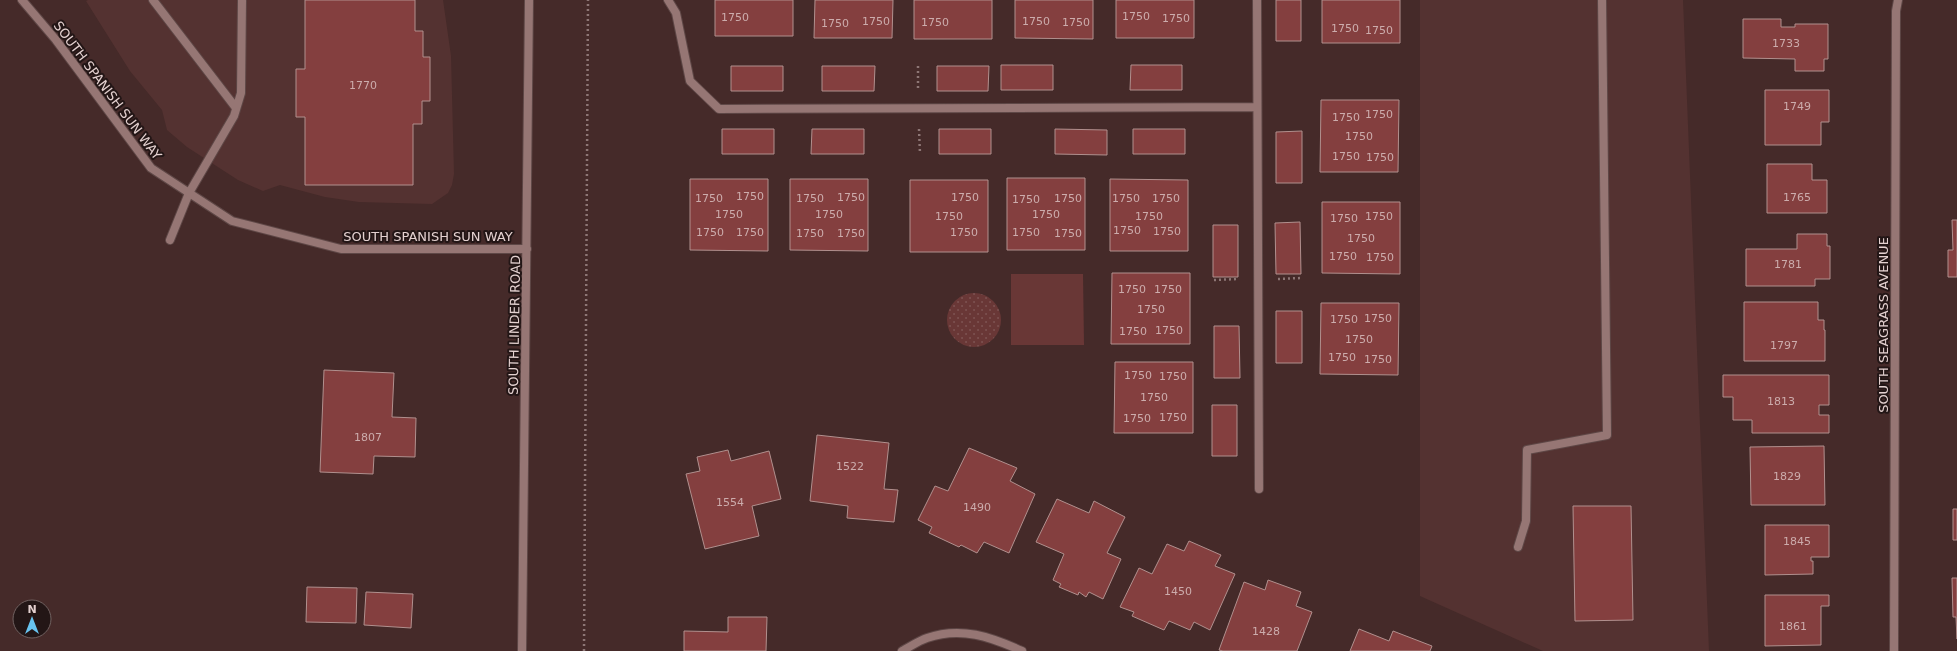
<svg xmlns="http://www.w3.org/2000/svg" width="1957" height="651" viewBox="0 0 1957 651" font-family="'DejaVu Sans',sans-serif">
<style>
.built{fill:#543231}
.grass{fill:#693736}
.park{fill:url(#park-dots)}
.building{fill:#843f3f;stroke:#b1908e}
.lines{fill:none;stroke-linecap:round;stroke-linejoin:round}
.service-casing{stroke:#5e4746;stroke-width:10}
.minor-casing{stroke:#5e4746;stroke-width:10}
.tertiary-casing{stroke:#5e4746;stroke-width:10}
.path{stroke:#8d7675;stroke-width:2.5;stroke-dasharray:2 3;stroke-linecap:butt}
.service{stroke:#967674;stroke-width:8}
.minor{stroke:#967674;stroke-width:8}
.tertiary{stroke:#967674;stroke-width:8}
.labels{text-anchor:middle;stroke-width:4;stroke-linejoin:round;paint-order:stroke}
.number-label{font-size:11px;fill:#ccacac}
.street-label{font-size:13px;fill:#e4d1d0;stroke:#231616}
</style>
<defs>
<pattern id="park-dots" width="8" height="8" patternUnits="userSpaceOnUse"><rect width="8" height="8" fill="#693736"/><path d="M2 2h.1M6 6h.1" fill="none" stroke="#7e5352" stroke-width="1.8" stroke-linecap="round"/></pattern>
</defs>
<rect width="100%" height="100%" fill="#452a29"/>
<path class="built" d="M88,0H443L451,56L454,174L452,185L448,193L432,204L359,202L325,197L280,185L263,191L238,180L187,147L167,130L162,110L130,71L86,1Z
M1420,0H1683L1709,651H1543L1420,596Z"/>
<path class="grass" d="M1011,274H1083L1084,345H1011Z"/>
<path class="park" d="M947 320a27 27 0 1 1 54 0a27 27 0 1 1-54 0Z"/>
<path class="building" d="M305,0H415V31H423V57H430V101H422V124H413V185H305V117H296V69H305Z
M715,0H793V36H715Z
M815,0H893L892,38H814Z
M914,0H992V39H914Z
M1015,0H1093V39L1015,38Z
M1116,0H1194V38H1116Z
M1276,0H1301V41H1276Z
M1322,0H1400V43H1322Z
M1743,19H1781V27H1795V24H1828V59H1824V71H1795V59L1743,58Z
M1001,65H1053V90H1001Z
M1131,65H1182V90H1130Z
M731,66H783V91H731Z
M822,66H875L874,91H822Z
M937,66H989L988,91H937Z
M1765,90H1829V122H1821V145H1765Z
M1321,100H1399L1398,172H1320Z
M722,129H774V154H722Z
M812,129H864V154H811Z
M939,129H991V154H939Z
M1055,129L1107,130V155L1055,154Z
M1133,129H1185V154H1133Z
M1302,131V183H1276V132Z
M1767,164H1812V180H1827V213H1767Z
M1007,178H1085V250H1007Z
M690,179H768V251L690,250Z
M790,179H868V251L790,250Z
M1110,179L1188,180V251H1110Z
M910,180H988V252H910Z
M1322,202H1400V274L1322,273Z
M1952,220H1957V277H1948V250H1953Z
M1300,222L1301,274H1276L1275,223Z
M1213,225H1238V277H1213Z
M1797,234H1827V246H1830V279H1815V286H1746V249H1797Z
M1112,273H1190V344H1111Z
M1744,302H1818V320H1824V330H1825V361H1744Z
M1321,303H1399L1398,375L1320,374Z
M1276,311H1302V363H1276Z
M1214,326H1239L1240,378H1214Z
M1115,362H1193V433H1114Z
M324,370L394,373L392,417L416,418L415,457L374,456L373,474L320,472Z
M1723,375H1829V405H1819V415H1829V433H1752V420H1733V397H1723Z
M1212,405H1237V456H1212Z
M817,435L889,443L884,489L898,490L894,522L847,518L848,506L810,501Z
M1824,446L1825,505H1751L1750,447Z
M969,448L1017,468L1010,481L1035,494L1009,553L984,542L977,553L961,545L959,547L929,533L932,527L918,520L935,486L948,491Z
M728,450L731,461L769,451L781,499L752,506L759,536L705,549L686,474L700,471L697,457Z
M1057,499L1089,513L1094,501L1125,517L1107,553L1121,559L1103,599L1089,592L1086,597L1079,592L1078,595L1059,587L1061,584L1053,580L1064,554L1036,542Z
M1573,506H1631L1633,620L1575,621Z
M1953,509H1957V540H1953Z
M1765,525H1829V557H1811V561H1813V574L1765,575Z
M1189,541L1221,555L1215,566L1235,574L1210,630L1194,622L1190,630L1169,621L1164,630L1132,616L1134,612L1120,607L1139,568L1152,574L1167,544L1184,551Z
M1952,578H1957V639L1956,617H1953Z
M1268,580L1301,592L1296,606L1312,612L1297,651H1223L1219,650L1244,582L1265,590Z
M307,587L357,588L356,623L306,622Z
M366,592L413,594L411,628L364,625Z
M1765,595H1829V606H1821V645L1765,646Z
M728,617H767L766,651H684V631L728,632Z
M1359,629L1389,641L1393,631L1432,646L1430,651H1350Z"/>
<g class="lines">
<defs>
<path id="service" d="M153,0L236,108
M668,0L676,13L690,81L719,109L1257,107
M1257,0L1259,489
M170,240L189,193L234,116L241,93L242,0
M1518,547L1526,521L1527,450L1607,435L1602,0"/>
<path id="minor" d="M902,651C910,647 918,641 927,638C961,626 991,637 1022,651
M1894,651L1896,11L1898,0"/>
<path id="tertiary" d="M22,0L56,40L151,168L232,221L341,249H527
M522,651L529,0"/>
</defs>
<use href="#service" class="service-casing"/>
<use href="#minor" class="minor-casing"/>
<use href="#tertiary" class="tertiary-casing"/>
<path class="path" d="M918,66V88
M919,129L920,154
M1278,279L1301,278
M1214,280L1239,279
M584,651L588,0"/>
<use href="#service" class="service"/>
<use href="#minor" class="minor"/>
<use href="#tertiary" class="tertiary"/>
</g>
<g class="labels">
<g class="number-label">
<text x="1136" y="20">1750</text>
<text x="735" y="21">1750</text>
<text x="1176" y="22">1750</text>
<text x="876" y="25">1750</text>
<text x="1036" y="25">1750</text>
<text x="935" y="26">1750</text>
<text x="1076" y="26">1750</text>
<text x="835" y="27">1750</text>
<text x="1345" y="32">1750</text>
<text x="1379" y="34">1750</text>
<text x="1786" y="47">1733</text>
<text x="363" y="89">1770</text>
<text x="1797" y="110">1749</text>
<text x="1379" y="118">1750</text>
<text x="1346" y="121">1750</text>
<text x="1359" y="140">1750</text>
<text x="1346" y="160">1750</text>
<text x="1380" y="161">1750</text>
<text x="750" y="200">1750</text>
<text x="851" y="201">1750</text>
<text x="965" y="201">1750</text>
<text x="1797" y="201">1765</text>
<text x="709" y="202">1750</text>
<text x="810" y="202">1750</text>
<text x="1068" y="202">1750</text>
<text x="1126" y="202">1750</text>
<text x="1166" y="202">1750</text>
<text x="1026" y="203">1750</text>
<text x="729" y="218">1750</text>
<text x="829" y="218">1750</text>
<text x="1046" y="218">1750</text>
<text x="949" y="220">1750</text>
<text x="1149" y="220">1750</text>
<text x="1379" y="220">1750</text>
<text x="1344" y="222">1750</text>
<text x="1127" y="234">1750</text>
<text x="1167" y="235">1750</text>
<text x="710" y="236">1750</text>
<text x="750" y="236">1750</text>
<text x="964" y="236">1750</text>
<text x="1026" y="236">1750</text>
<text x="810" y="237">1750</text>
<text x="851" y="237">1750</text>
<text x="1068" y="237">1750</text>
<text x="1361" y="242">1750</text>
<text x="1343" y="260">1750</text>
<text x="1380" y="261">1750</text>
<text x="1788" y="268">1781</text>
<text x="1132" y="293">1750</text>
<text x="1168" y="293">1750</text>
<text x="1151" y="313">1750</text>
<text x="1378" y="322">1750</text>
<text x="1344" y="323">1750</text>
<text x="1169" y="334">1750</text>
<text x="1133" y="335">1750</text>
<text x="1359" y="343">1750</text>
<text x="1784" y="349">1797</text>
<text x="1342" y="361">1750</text>
<text x="1378" y="363">1750</text>
<text x="1138" y="379">1750</text>
<text x="1173" y="380">1750</text>
<text x="1154" y="401">1750</text>
<text x="1781" y="405">1813</text>
<text x="1173" y="421">1750</text>
<text x="1137" y="422">1750</text>
<text x="368" y="441">1807</text>
<text x="850" y="470">1522</text>
<text x="1787" y="480">1829</text>
<text x="730" y="506">1554</text>
<text x="977" y="511">1490</text>
<text x="1797" y="545">1845</text>
<text x="1178" y="595">1450</text>
<text x="1793" y="630">1861</text>
<text x="1266" y="635">1428</text>
</g>
<g class="street-label">
<text transform="translate(108 90) rotate(53)" y="5">SOUTH SPANISH SUN WAY</text>
<text x="428" y="241">SOUTH SPANISH SUN WAY</text>
<text transform="translate(514 325) rotate(-89)" y="5">SOUTH LINDER ROAD</text>
<text transform="translate(1883 325) rotate(-90)" y="5">SOUTH SEAGRASS AVENUE</text>
</g>
</g>
<g transform="translate(32 619)"><circle r="19" fill="#231616" stroke="#706160"/>
<path d="M0-3L7 15L0 10L-7 15Z" fill="#68c4f0"/>
<text y="-6" font-size="11" font-weight="bold" text-anchor="middle" fill="#e4d1d0">N</text>
</g>
</svg>
